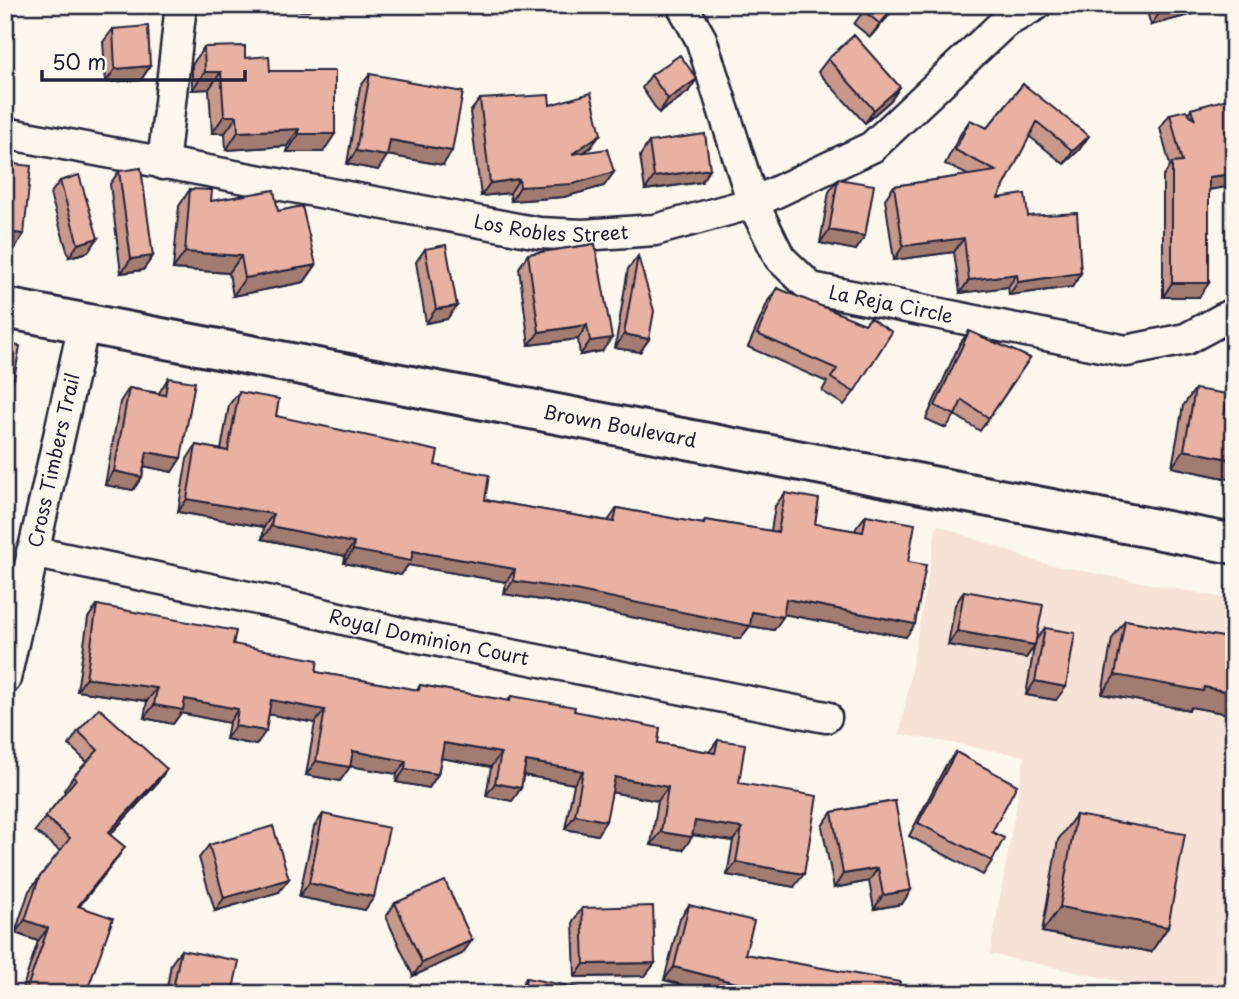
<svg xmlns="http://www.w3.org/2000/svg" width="1239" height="999" viewBox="0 0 1239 999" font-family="'Playpen Sans',sans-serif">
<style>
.built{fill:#f6e2d6}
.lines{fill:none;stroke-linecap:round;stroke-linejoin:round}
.street-casing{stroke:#22223b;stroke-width:35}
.secondary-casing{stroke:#22223b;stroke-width:44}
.street{stroke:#fbf7ec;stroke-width:30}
.secondary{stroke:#fbf7ec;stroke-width:38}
.wall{fill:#c8988b;stroke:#22223b;stroke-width:2}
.shaded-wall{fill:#a37c71;stroke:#22223b;stroke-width:2}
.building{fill:#e9b1a2;stroke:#22223b;stroke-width:2}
.labels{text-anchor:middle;stroke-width:5;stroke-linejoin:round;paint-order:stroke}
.street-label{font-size:19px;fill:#22223b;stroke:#fbf7ec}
</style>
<rect width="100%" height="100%" fill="#fbf7ec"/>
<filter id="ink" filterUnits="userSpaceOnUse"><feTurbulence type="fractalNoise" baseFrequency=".0143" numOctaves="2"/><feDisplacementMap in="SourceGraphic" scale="14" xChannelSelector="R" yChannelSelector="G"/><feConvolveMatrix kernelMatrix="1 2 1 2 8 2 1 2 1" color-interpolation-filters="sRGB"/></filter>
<g filter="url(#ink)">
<path class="built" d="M937,525L1041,563L1234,600V994H1182L990,954L1025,756L900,734Z"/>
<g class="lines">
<defs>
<g id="street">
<path id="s1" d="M682,5L701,39L753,203L780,258L811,288L1126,351L1186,339L1234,313"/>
<path id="s2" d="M5,133L539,233L583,235L655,230L753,203L872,147L1004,23L1036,5"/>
<path d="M163,164L181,5"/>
<path id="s3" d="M32,552L286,605L409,635L826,717"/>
<path id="s4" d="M5,679L84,324"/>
</g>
<g id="secondary">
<path id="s5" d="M5,308L1234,544"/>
</g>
</defs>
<use href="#street" class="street-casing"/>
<use href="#secondary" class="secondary-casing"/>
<use href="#street" class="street"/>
<use href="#secondary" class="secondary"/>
</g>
<path class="wall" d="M868,5H898L870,37L854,24Z
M1145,5H1228L1151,25Z
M113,29L150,66L141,80L106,82L103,42Z
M204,47L245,58L270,71L323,152H287V146L226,150L225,133H212L209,89L192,90V65Z
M828,59L900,87L891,100L865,123L818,72Z
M370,74L443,165L387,155L378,170L347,164L360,87Z
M651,75L688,92L659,113L642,88Z
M1023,84L1079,150L1064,164L1029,136L998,198L1028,216L1081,273L1072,287L1009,295L1008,287L960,293L954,252L894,260L885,199L894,186L968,175L945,164L961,133L970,120L987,128Z
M480,99L550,105L591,147L585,152L614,172L604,186L564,197L511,201L510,193L481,196L470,112Z
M1234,102V186L1209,190L1199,297H1163V177L1170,166L1160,128L1170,114L1188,113L1191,109Z
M649,142L701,182L645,190L640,156Z
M119,171L153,256L143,270L121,273L110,184Z
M838,179L865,236L856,250L820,243L829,192Z
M60,181L98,238L88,252L69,257L50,194Z
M190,189L211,201L278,211L316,265L304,282L233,296L229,273L173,269L179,206Z
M595,244L602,351L580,355L578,339L529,345L519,268L528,254Z
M425,249L447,319L426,323L416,262Z
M638,256L649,339L640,352L615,348L628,269Z
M777,288L854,392L844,405L822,391L827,382L748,347L768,301Z
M969,331L1030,358L980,431L955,415L946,428L926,419L959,345Z
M168,378L172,472L144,466L142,477L133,490L105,485L120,402L129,388L159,393Z
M1195,389L1224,417L1234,419V480L1172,467L1183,406Z
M239,392L276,416L435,465L485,500L608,521L617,508L702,524L705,520L771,531L775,506L785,493L815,524L856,531V528L866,515L908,562L906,637L784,614L774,630L750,626L740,639L566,604L504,594L506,582L408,565L401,575L344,563L345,556L262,539L264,527L178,512L187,459L196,445L221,450L229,405Z
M964,591L1036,640L1045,628L1056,700L1026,695L1034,647L1026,658L948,645L955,605Z
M97,605L233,644L316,672L417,690L420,685L508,701L511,696L574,711L658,743L709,752L718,740L739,783L794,887L727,875L733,841L692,835L683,850L651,845L658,801L612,792L597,835L565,829L574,784L523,775L521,788L512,801L486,796L491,767L441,758L438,774L429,788L396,782L397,774L350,766L340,781L306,775L315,723L269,714L256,745L226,739L229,723L181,713L173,724L144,718L147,701L77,691L88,618Z
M1125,620L1234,639V715L1191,707L1189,710L1102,694L1112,639Z
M78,731L167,769L157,783L110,835L116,860L79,907L86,994H5L22,990L38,941L15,933L29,891L60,851L35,831L65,792L64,790L73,777L87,762L69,745Z
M956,752L992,832V861L983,875L909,836L946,765Z
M895,801L902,904L874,909L869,881L834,888L822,826L832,812Z
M323,814L374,897L365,910L299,897L314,827Z
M1076,815L1168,927L1151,952L1042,932L1058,840Z
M209,845L279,892L215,911L199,858Z
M395,903L472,940L462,954L413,976L386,917Z
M689,905L745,954L897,994H717L664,980L680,918Z
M582,908L655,963L645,976L575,977L573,921Z
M181,950L232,994H166L171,964Z
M526,978L579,994H516Z"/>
<path class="shaded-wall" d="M232,5H313L309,11L229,9Z
M896,5H898L870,37L880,24Z
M1185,5H1228L1151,25L1160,12Z
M150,66L141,80L106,82L115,69Z
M205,72H221L209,89L192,90Z
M697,79L688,92L659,113L668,99Z
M900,87L891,100L865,123L874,110Z
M224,116H237L225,133H212Z
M299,129L287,146L226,150L238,132Z
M299,134H335L323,152H287Z
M601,134L591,147L563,167L572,154Z
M1089,136L1079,150L1064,164L1073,151Z
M390,140L452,151L443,165L381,154Z
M356,151L387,156L378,170L347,164Z
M710,169L701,182L645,190L654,177Z
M614,172L604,186L564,197L511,201L520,187Z
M1234,174V186L1199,191L1209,177Z
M519,179L510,193L481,196L490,183Z
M829,230L865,236L856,250L820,243Z
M5,232L24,234L15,248L5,247Z
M98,238L88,252L69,257L78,244Z
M964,238L954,252L894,260L903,246Z
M185,252L241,256L229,273L173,269Z
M153,256L143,270L121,273L131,259Z
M316,265L304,282L233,296L245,278Z
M1081,273L1072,287L1009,295L1018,282Z
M1017,274L1008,287L960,293L969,280Z
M1172,283H1209L1199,297H1163Z
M457,306L447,319L426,323L436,309Z
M587,325L578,339L529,345L539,332Z
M624,334L649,339L640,352L615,348Z
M612,338L602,351L580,355L590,341Z
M5,377L14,379L5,391Z
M1184,450L1234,460V480L1172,467Z
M147,452L181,458L172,472L138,465Z
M114,471L142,477L133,490L105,485Z
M187,499L273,514L264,527L178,512Z
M271,526L354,543L345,556L262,539Z
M353,550L413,551L515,569L506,582L408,565L401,575L344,563Z
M513,581L752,612L783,617L774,630L750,626L740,639L566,604L504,594Z
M786,599L915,624L906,637L777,613Z
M957,631L1035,645L1026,658L948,645Z
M1115,675L1204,687L1234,693V715L1191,707L1189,710L1102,694Z
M86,678L157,688L147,701L77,691Z
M1035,681L1066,687L1056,700L1026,695Z
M185,699L238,709L229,723L181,713L173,724L144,718L154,705Z
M271,700L325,710L315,723L262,713Z
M235,726L266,731L256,745L226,739Z
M444,743L501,753L491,767L435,757Z
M353,751L406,761L397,774L343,765Z
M316,761L350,767L340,781L306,775Z
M526,761L583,771L574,784L517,774Z
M167,769L157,783L99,847L108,833Z
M405,769L438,774L429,788L396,782Z
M615,777L668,787L658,801L605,791Z
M495,783L521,788L512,801L486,796Z
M575,815L606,821L597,835L565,829Z
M695,821L742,828L733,841L686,834Z
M661,832L692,837L683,850L651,845Z
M125,847L116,860L68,920L78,906Z
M736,862L804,874L794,887L727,875Z
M878,868L869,881L834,888L843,874Z
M289,879L279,892L215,911L224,898Z
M309,883L374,897L365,910L299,897Z
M911,890L902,904L874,909L883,895Z
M1060,907L1168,927L1151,952L1042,932Z
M25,920L48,928L38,941L15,933Z
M472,940L462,954L413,976L422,963Z
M655,963L645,976L575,977L584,964Z
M674,967L752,987L747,994H717L664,980Z"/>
<path class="building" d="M868,5H896L880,24L864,11Z
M1158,5H1185L1160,12Z
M148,26L150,66L115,69L113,29Z
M854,35L900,87L874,110L828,59Z
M245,46V58L269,56L270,71H335V134H299V129L238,132L237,116H224L221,72H205L204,47Z
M680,55L697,79L668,99L651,75Z
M370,74L408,81L407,82L463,92L452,151L390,140L387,156L356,151Z
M1023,84L1089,136L1073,151L1037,122L998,198L1025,194L1028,216L1077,213L1081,273L1018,282L1017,274L969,280L964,238L903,246L894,186L996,171L955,150L970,120L987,128Z
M591,93L601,134L572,154L607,149L614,172L573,184L520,187L519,179L490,183L480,99L549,95L550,105Z
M1227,99L1234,102V174L1209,177V283H1172V163L1182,162L1170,114L1186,110L1195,120L1191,109Z
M705,134L710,169L654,177L649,142Z
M5,163L31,166L24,234L5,232Z
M141,168L153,256L131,259L119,171Z
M79,175L98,238L78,244L60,181Z
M838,179L874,185L865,236L829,230Z
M190,189L212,190L211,201L274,190L278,211L302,206L316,265L245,278L241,256L185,252Z
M595,244L612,338L590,341L587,325L539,332L528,254Z
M446,245L457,306L436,309L425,249Z
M638,256L654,311L649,339L624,334Z
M777,288L865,324L870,318L892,332L854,392L831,378L837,369L757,334Z
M969,331L1030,358L989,418L962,400L955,415L935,406Z
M5,344L20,346L14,379L5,377Z
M168,378L195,382L181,458L147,452L142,477L114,471L129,388L165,395Z
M1195,389L1228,394L1224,417L1234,419V460L1184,450Z
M239,392L279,399L276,416L438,451L435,465L489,475L485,500L614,522L617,508L704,524L705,520L778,532L785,493L819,499L815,524L863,532L866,515L915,524L908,562L926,565L915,624L786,599L783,617L752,612L750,626L575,590L513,581L515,569L413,551L411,561L353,550L354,543L271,526L273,514L187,499L196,445L228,451Z
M964,591L1043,605L1035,645L957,631Z
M97,605L236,631L233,644L318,660L316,672L419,690L420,685L510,701L511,696L575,707L574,711L660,728L658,743L715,753L718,740L745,744L739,783L817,796L804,874L736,862L742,828L695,821L692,837L661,832L668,787L615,777L606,821L575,815L583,771L526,761L521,788L495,783L501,753L444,743L438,774L405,769L406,761L353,751L350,767L316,761L325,710L271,700L266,731L235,726L238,709L185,699L183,710L154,705L157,688L86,678Z
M1125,620L1234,639V693L1204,687L1203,691L1115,675Z
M1045,628L1075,633L1066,687L1035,681Z
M99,708L167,769L108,833L125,847L78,906L113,918L86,994H5V986L26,991L48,928L25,920L39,878L70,838L45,817L76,779L73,777L98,750L78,731Z
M956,752L1017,785L992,832L1004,838L992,861L918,823Z
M895,801L911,890L883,895L878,868L843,874L832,812Z
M323,814L389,828L374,897L309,883Z
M1076,815L1185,834L1168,927L1060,907Z
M273,826L289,879L224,898L209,845Z
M445,881L472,940L422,963L395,903Z
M689,905L754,921L745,954L900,982L897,994H750L752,987L674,967Z
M653,906L655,963L584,964L582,908Z
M181,950L239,961L232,994H172Z
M526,978L580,988L579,994H523Z"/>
</g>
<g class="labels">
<g class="street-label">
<text dy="7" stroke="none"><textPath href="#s2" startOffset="555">Los Robles Street</textPath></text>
<text dy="7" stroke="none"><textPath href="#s1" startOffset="397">La Reja Circle</textPath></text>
<text dy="7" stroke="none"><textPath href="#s5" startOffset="626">Brown Boulevard</textPath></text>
<text dy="7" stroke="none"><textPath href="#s4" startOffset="224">Cross Timbers Trail</textPath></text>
<text dy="7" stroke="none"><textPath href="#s3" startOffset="406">Royal Dominion Court</textPath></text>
</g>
</g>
<rect width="1239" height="999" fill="none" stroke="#fbf7ec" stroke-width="28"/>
<rect x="14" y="14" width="1211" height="971" fill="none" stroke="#22223b" stroke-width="2.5" filter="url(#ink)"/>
<path d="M42 70v10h203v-10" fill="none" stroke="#22223b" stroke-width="3.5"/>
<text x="52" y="70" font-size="21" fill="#22223b" stroke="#fbf7ec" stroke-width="5" paint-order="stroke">50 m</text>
</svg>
